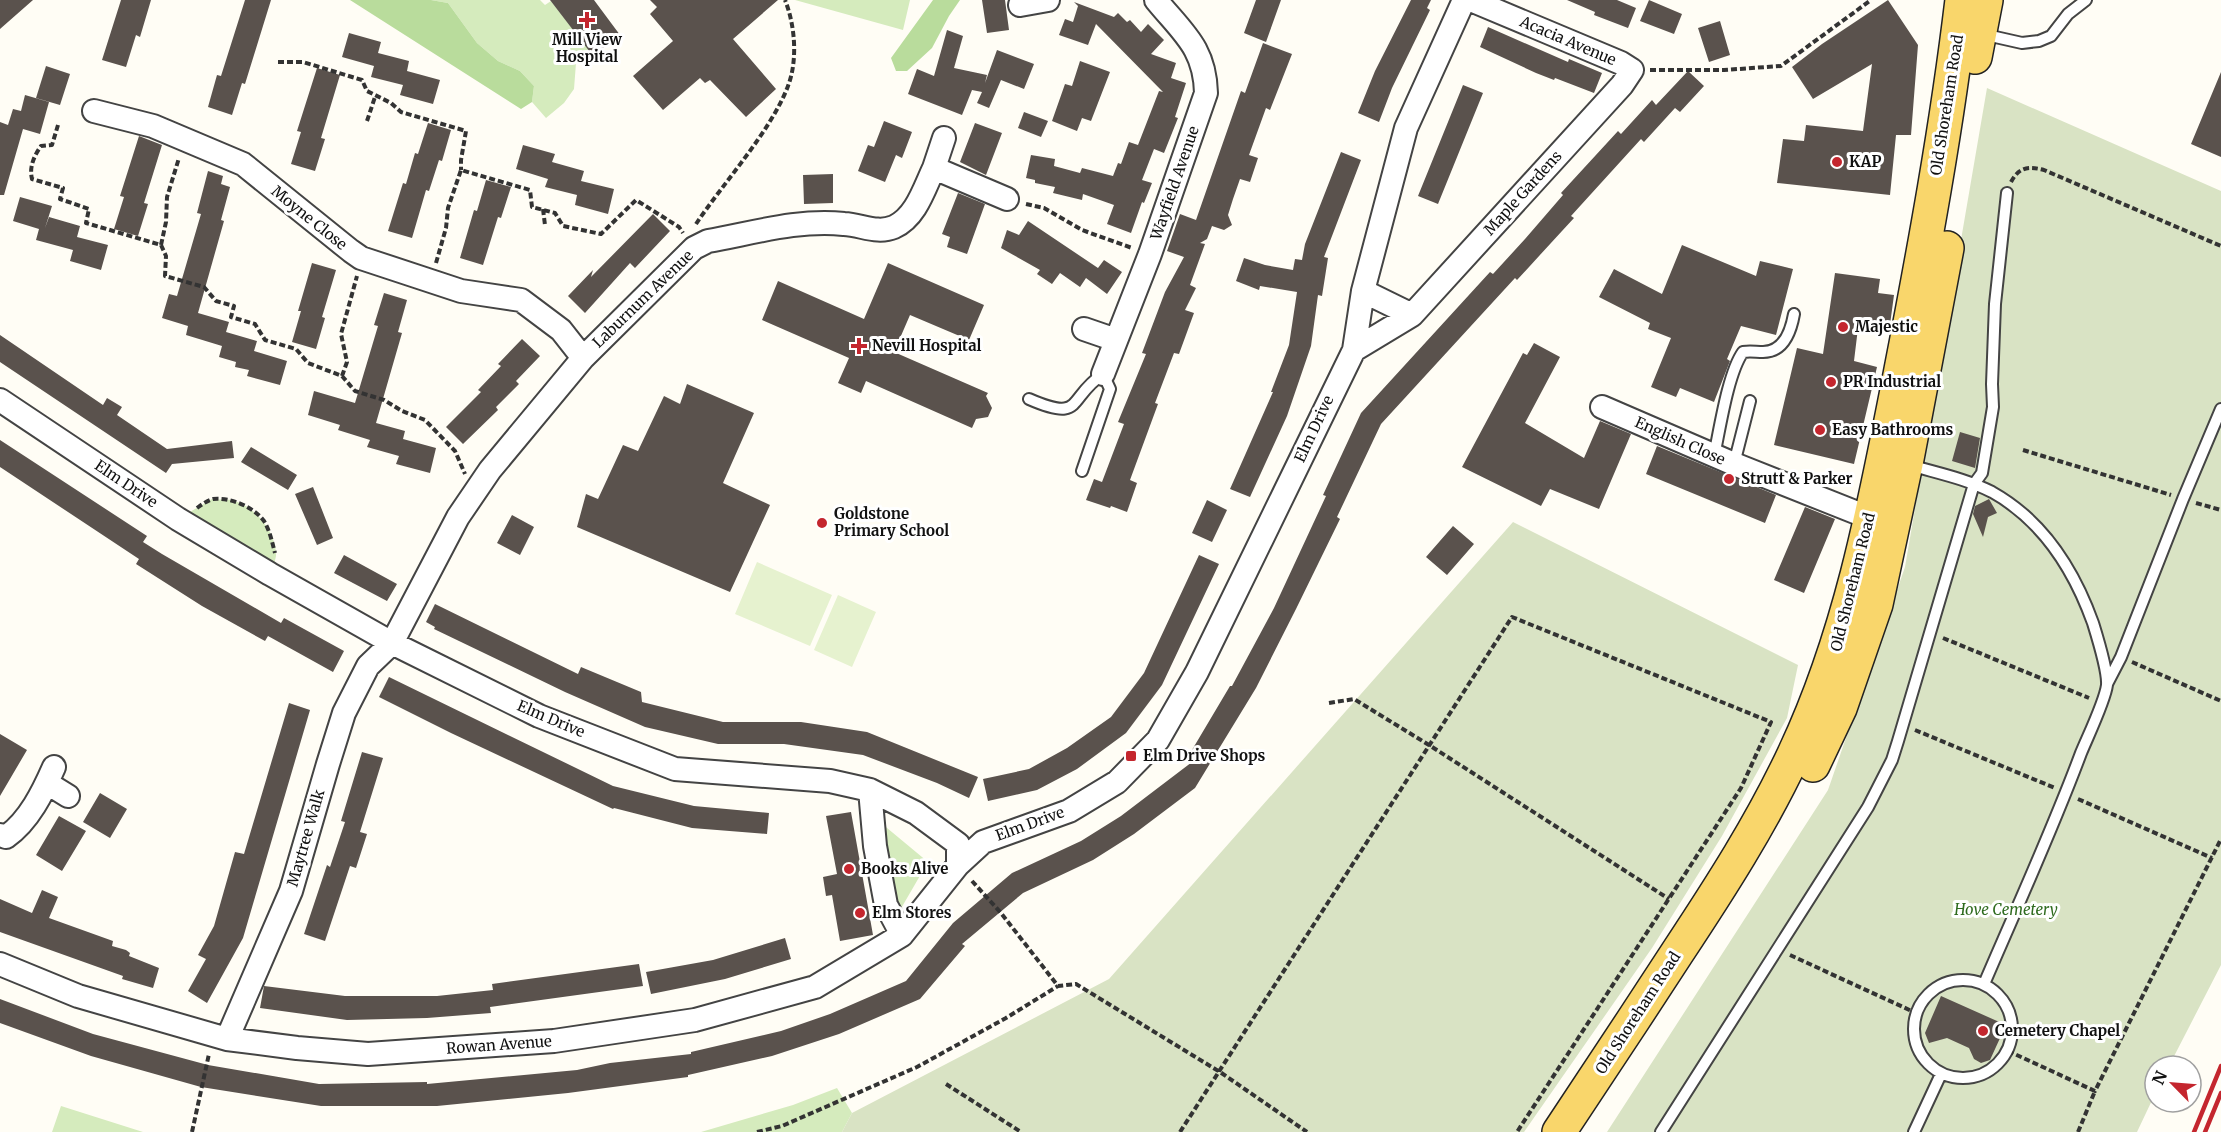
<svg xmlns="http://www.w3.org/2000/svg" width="2221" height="1132" viewBox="0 0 2221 1132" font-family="Merriweather,serif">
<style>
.green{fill:#d5ebbd}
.forest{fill:#b9dc9c}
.cemetery{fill:#d9e3c4}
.pitch{fill:#e6f2cf}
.building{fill:#5a524d}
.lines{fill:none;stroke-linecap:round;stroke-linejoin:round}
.lane-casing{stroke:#444;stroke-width:14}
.street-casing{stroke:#444;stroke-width:26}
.primary-casing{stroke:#222;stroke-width:36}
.path{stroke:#333;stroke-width:4;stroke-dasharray:6 3;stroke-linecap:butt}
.lane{stroke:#fff;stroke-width:10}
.street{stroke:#fff;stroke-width:22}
.primary{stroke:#f9d66b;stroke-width:33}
.rail{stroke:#c4262e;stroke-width:4.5}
.poi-dot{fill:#c4262e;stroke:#fff;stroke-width:2}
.labels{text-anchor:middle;stroke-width:6;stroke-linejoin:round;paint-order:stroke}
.poi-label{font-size:15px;font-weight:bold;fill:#111;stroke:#fff;text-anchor:start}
.street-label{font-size:15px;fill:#111;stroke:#fff}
.park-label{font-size:15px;font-style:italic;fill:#2f6b1f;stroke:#fff}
</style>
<rect width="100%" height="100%" fill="#fffdf5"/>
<path class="green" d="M431,0H540L545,5L551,1L589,50L576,63L574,89L564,103L546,118L532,102L534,86L520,71L498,61L477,43L448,3Z
M795,0H910L903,30Z
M212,499C218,500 225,499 231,500C254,505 277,532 276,556C275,562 272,569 270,574L178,519Z
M875,818L928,862L896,917Z
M837,1088L852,1113L842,1132H701L793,1105Z
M61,1106L143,1132H52Z"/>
<path class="forest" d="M350,0H431L448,3L477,43L498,61L520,71L534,86L532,102L521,109Z
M933,0H960L949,16L932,48L907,71H896L891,58Z"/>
<path class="cemetery" d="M1987,88L2221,191V965L2169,1066H2155V1094L2137,1132H1607L1828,790L1905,567Z
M1513,522L1798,665L1787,718L1722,836L1652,948L1524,1132H842L852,1113L1109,979Z"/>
<path class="pitch" d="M757,562L832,595L810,646L735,614Z
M838,595L876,612L852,667L814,650Z"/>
<path class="building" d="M0,0H33L0,29Z
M121,0H151L140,37L136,35L126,67L102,60Z
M245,0H271L245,84L242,83L232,115L208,107L217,75L221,76Z
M550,0H594L620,35L593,56Z
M650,0H778L733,39L776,89L746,117L710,80L705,83L700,78L663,110L633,76L673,41L650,14L657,7Z
M982,0H1005L1009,30L987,33Z
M1256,0H1281L1266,42L1244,33Z
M1411,0H1431L1427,8L1430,10L1392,88L1379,122L1358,113L1375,71Z
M1567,0H1617L1636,8L1628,28L1594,15L1595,12Z
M1649,0L1682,14L1674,34L1640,21Z
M1888,0L1918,45L1911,135H1896L1890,195L1777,183L1783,139L1804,141L1806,125L1863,131L1872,64L1813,99L1792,67L1822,44Z
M1074,2L1114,17L1118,13L1127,22L1130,20L1141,32L1148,24L1164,40L1151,54L1176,63L1171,78L1186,83L1175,117L1178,118L1164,153L1154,149L1142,180L1152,183L1144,203L1142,202L1131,233L1107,224L1114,205L1083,194L1082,200L1053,193L1055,187L1035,183V180L1026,178L1031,155L1055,159L1054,166L1080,173L1082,168L1113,176L1118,163L1121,164L1129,142L1138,145L1159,91L1163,92L1096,24L1088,45L1059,35L1065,19L1073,22L1078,6Z
M1720,21L1730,55L1709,62L1698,28Z
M1488,27L1568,62L1569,59L1602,73L1594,93L1555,78L1554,80L1536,73L1480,47Z
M947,30L963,36L954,68L987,75L985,83L997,50L1034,64L1024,89L1001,80L989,108L977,103L982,92L972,90L962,115L908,94L917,69L934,76Z
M349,33L381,42L378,53L409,61L407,71L440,80L433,104L400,95L403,85L371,77L377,55L374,66L342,57Z
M1263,43L1292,54L1270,110L1266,108L1249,155L1258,158L1250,182L1240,179L1233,199L1228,215L1232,225L1224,230L1212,226L1207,239L1200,243L1205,244L1190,285L1196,288L1185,310L1194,313L1179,354L1174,353L1155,403L1158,404L1130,480L1137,483L1127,512L1111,506L1110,508L1086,500L1094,479L1102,482L1124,424L1118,422L1146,354L1142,353L1165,292L1184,257L1167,251L1180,214L1196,220L1241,91L1245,93Z
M1080,61L1110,72L1091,121L1082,118L1077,131L1052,121L1065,84L1072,86Z
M46,66L70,74L60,105L36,98Z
M317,68L340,75L321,138L325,139L315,171L291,164L301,132L297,131Z
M1688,71L1704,86L1680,112L1675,108L1644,142L1641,139L1571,216L1574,218L1562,231L1517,280L1515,278L1381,424L1337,517L1340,519L1296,609L1256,688L1195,788L1134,834L1093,860L1023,893L962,944L965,946L920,999L839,1034L772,1056L688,1075V1077L568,1093L437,1106H321L201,1087L91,1056L0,1023V999L93,1034L208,1065L319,1084L427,1082V1084L577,1070L610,1063L691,1054V1052L781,1031L830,1014L906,981L953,923L1012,873L1081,841L1121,816L1196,759L1189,755L1230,686H1232L1274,608L1326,496L1323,495L1361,413L1490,272L1493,274L1525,239L1563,195L1561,193L1618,131L1621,134L1652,100L1656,105Z
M2221,72V157L2191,144Z
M1463,85L1483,93L1438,204L1418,196Z
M25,95L49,102L40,134L23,129L4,195H0V122L8,125L13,109L21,111Z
M1024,112L1048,121L1041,137L1018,128Z
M884,121L912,132L902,158L896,155L885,182L858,171L868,145L874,147Z
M428,123L451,130L442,161L439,160L429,191L426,190L412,238L388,231L403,183L406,184L415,153L418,154Z
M975,123L1002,133L986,175L960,162Z
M139,136L162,145L144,203L148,204L138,236L114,229L124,197L120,196Z
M523,145L555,154L552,162L584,171L581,181L614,189L608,214L575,205L577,195L545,187L548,179L516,169Z
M1341,152L1361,160L1324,257L1328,258L1322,296L1318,295L1311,346L1287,416L1250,497L1230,489L1273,392H1271L1289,345L1297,292L1260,286L1259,290L1236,281L1244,258L1265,265L1293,270L1295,259L1302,260L1305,244Z
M208,171L223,176L221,184L230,187L221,220L224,221L198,313L229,322L226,332L257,341L254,351L287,361L280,385L247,376L249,370L235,367L236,362L219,357L222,346L186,335L188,326L162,318L169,294L177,296L201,214L197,213Z
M833,174V203L804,204L803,175Z
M486,180L511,187L501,218L498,217L483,265L460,258L474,210L477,211Z
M958,193L985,204L967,254L947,247L950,237L942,234Z
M20,197L52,206L45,228L49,217L80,226L77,237L108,245L101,270L70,261L73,250L36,240L39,229L13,221Z
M653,214L670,231L635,268L630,263L585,313L568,296L593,270L591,277Z
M1028,221L1098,268L1104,260L1122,272L1107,294L1086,278L1080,287L1060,273L1052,284L1037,274L1040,270L1001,248L1007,230L1019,235Z
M1682,245L1756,276L1760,261L1793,269L1776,335L1741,326L1727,359L1730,361L1714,402L1680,388L1676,397L1651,387L1671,338L1648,329L1650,323L1599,297L1614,269L1662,294Z
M312,263L336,270L322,317L325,318L316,349L292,342L301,311H298Z
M888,263L984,305L969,340L910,315L894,352L988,393L986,396L992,408L988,417L976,419L972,428L866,381L861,393L838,383L849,358L762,320L778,281L864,319Z
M1835,273L1880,279L1878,293L1894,295L1889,332L1858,328L1854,361L1877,367L1854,464L1774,445L1797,348L1823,354Z
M384,293L407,300L398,332L402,333L376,423L405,431L403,439L436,448L430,473L396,464L399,456L367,447L370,440L338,430L340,425L308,415L314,391L355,403L378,326L374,325Z
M0,335L103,405L107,398L122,407L117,415L167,449L232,441L234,458L172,464L166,473L0,362Z
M522,339L540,356L516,381L519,384L496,407L498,410L463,444L446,427L481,392L478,390L501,366L498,364Z
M1534,343L1560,357L1525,423L1584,458L1600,421L1631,434L1599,509L1550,489L1541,506L1462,467L1523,353L1527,355Z
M687,384L754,413L723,483L770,505L730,592L577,527L586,494L598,499L623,445L638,451L664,396L680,404Z
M1960,432L1980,438L1975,468L1952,461Z
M0,440L147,536L143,542L162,554L281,623L284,618L344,651L333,672L268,636L265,641L202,606L136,564L139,559L0,467Z
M1657,446L1776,495L1765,523L1646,474Z
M251,447L297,475L288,490L241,462Z
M313,487L333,538L317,545L295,494Z
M1989,499L1997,513L1988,517L1983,537L1973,514L1975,506Z
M1207,500L1227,510L1212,542L1192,533Z
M1805,507L1835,519L1804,593L1774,580Z
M512,515L534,527L520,555L497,543Z
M1453,526L1474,544L1447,575L1426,557Z
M344,555L397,584L387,601L334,573Z
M1199,555L1219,564L1162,685L1126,733L1077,769L1037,790L988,801L983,779L1029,769L1067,748L1111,717L1144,673Z
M435,604L578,674L581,667L641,692L642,702L723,722H801L867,732L978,777L969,798L937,783L863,755L784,744H718L645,727L565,692L434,629L435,627L426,622Z
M389,677L613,786L694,806L769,813L767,834L692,828L614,808L613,809L451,733L379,697Z
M289,703L310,710L243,938L207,1003L188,991L206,959L198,955L214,926L235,852L244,854Z
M0,734L27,750L0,796Z
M362,752L383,758L360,832L367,834L356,868L350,866L325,941L304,934L327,865L330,867L345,822L341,821Z
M100,793L127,809L110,838L83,822Z
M851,812L873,935L840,941L832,895L826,896L823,877L837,874L826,816Z
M59,816L86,831L62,871L36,855Z
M42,890L58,897L49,918L113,941L112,946L126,950L130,953L129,956L159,968L153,988L122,979L123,976L0,932V899L32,913Z
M785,938L791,959L725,979L651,994L646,972L713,960Z
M639,964L643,986L490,1007L491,1013L427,1018L347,1020L260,1008L264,986L345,996H437L493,990L492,984Z
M1941,996L2006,1025L1990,1060L1981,1063L1974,1059L1969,1048L1947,1038L1929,1043L1925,1033Z"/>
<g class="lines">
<defs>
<path id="lane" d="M1982,34L2022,43L2039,41L2051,36L2068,14L2086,0
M1029,399C1084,423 1067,398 1103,374L1110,389L1082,471
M1714,456C1720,428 1728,373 1743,352C1750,351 1756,352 1763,352C1784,352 1791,331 1794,314
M1734,464L1750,401
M1910,465C1937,473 1967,479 1992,492C2042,520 2074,570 2093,623C2097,636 2108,671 2107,685C2105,701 2088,736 2081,753C2052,831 2017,907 1984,984
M2107,684L2121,657L2183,499L2221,409
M1914 1029a49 49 0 1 1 98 0a49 49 0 1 1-98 0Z
M1661,1132L1868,807L1892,760L1898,741L1974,484L1982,473L1993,407L1992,384L1995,304L2007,193
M1914,1132L1941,1074"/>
<path id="street" d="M1020,5L1048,0
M94,111L153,126L243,164L351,251L361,258L461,291L521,300L561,330L583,358
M934,168L944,138
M1363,291L1412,315
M1084,329L1116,340
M1354,350L1412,315L1622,85L1632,70L1621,63L1471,0
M1103,374L1150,254L1206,93C1205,48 1183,33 1156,0
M0,400L178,519L270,574L392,643L539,716L675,769L830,781L870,790L916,813L958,844V865
M1602,407L1734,464L1870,518L1883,521
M47,783L68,796
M870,790L875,846L886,905L902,935
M0,835L6,837C29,821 43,792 54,767
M0,964L78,996L227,1039L297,1048L368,1054L554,1041L695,1020L815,987L902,935L958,865L983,842L1069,811L1117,782L1158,740L1197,672L1354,350L1363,291L1406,128L1464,0
M227,1039L291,891L328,764L344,713L368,666L392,643L458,517L490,470L583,358L694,248L708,241C753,233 799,219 844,224C862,225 877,234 894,227C916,217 924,189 934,168L1007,199"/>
<path id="primary" d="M1975,57L1986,0
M1813,765L1840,708L1876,604L1906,464L1947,248
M1559,1132C1599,1072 1638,1013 1677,953C1720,888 1762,823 1795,752C1851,633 1875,503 1900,375C1924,251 1947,126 1962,0"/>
</defs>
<use href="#lane" class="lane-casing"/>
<use href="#street" class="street-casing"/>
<use href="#primary" class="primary-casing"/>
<path class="path" d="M278,62H303L362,80L367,91L391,103L401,112L466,131L461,160V170
M1650,70H1724L1781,66L1871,0
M367,121L375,97
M58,125L52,145L41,146C34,156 29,167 32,179L63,188L60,199L89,209L86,223L161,245L166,256L165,276L204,287L216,301L234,306L231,317L255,324L265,340L296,349L308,363L342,376L355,391L384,400L402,411L425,420L455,451L465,474
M2011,182C2019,167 2028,166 2044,170L2221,246
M1026,204L1044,208L1082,230L1132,248
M543,209L545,225
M696,224C724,182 771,131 788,86C798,60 795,25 785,0
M161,245L166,222L167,197L179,158
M436,263L446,228L448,208L461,170L530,190L532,207L555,213L563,226L601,234L636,200L679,227L683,233
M342,376L347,362L341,334L357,276
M2023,450L2171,495
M2196,503L2221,510
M197,508C201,505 208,500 213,499C230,497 254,507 264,521C270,531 272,542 275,553
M1943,638L2089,698
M2132,662L2221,701
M1329,703L1354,699L1429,745L1669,899
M1915,730L2055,788
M2078,799L2212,858
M972,881L1001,913L1058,986L1076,984L1220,1072L1307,1132
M1790,955L1916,1013
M2008,1051L2095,1091L2221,839
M946,1084L1021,1132
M192,1132L209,1054
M757,1132L782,1126L917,1067L1006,1018L1058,986
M1180,1132L1512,617L1771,722L1741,788L1517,1132
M2078,1132L2095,1091"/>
<use href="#lane" class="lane"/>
<use href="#street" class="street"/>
<use href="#primary" class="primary"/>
<path class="rail" d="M2194,1132L2221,1066
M2205,1132L2221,1093"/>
</g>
<g class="poi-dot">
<path d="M584 11h6v6h6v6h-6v6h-6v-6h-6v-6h6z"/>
<circle cx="1837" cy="162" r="6"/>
<circle cx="1843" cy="327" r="6"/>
<path d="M856 337h6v6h6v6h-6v6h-6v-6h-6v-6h6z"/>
<circle cx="1831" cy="382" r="6"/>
<circle cx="1820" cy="430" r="6"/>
<circle cx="1729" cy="479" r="6"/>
<circle cx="822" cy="523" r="6"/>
<rect x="1125" y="750" width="12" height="12" rx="3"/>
<circle cx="849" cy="869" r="6"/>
<circle cx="860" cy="913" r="6"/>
<circle cx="1983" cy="1031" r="6"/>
</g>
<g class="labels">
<g class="poi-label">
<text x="587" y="45" text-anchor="middle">Mill View<tspan x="587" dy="17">Hospital</tspan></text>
<text x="1849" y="167">KAP</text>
<text x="1855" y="332">Majestic</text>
<text x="872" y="351">Nevill Hospital</text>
<text x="1843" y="387">PR Industrial</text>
<text x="1832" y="435">Easy Bathrooms</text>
<text x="1741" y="484">Strutt &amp; Parker</text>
<text x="834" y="519">Goldstone<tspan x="834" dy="17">Primary School</tspan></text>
<text x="1143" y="761">Elm Drive Shops</text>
<text x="861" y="874">Books Alive</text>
<text x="872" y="918">Elm Stores</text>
<text x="1995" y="1036">Cemetery Chapel</text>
</g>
<g class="street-label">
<text transform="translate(1568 41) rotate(23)" y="5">Acacia Avenue</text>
<text transform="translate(1947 105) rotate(-81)" y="5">Old Shoreham Road</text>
<text transform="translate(1175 183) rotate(-71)" y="5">Wayfield Avenue</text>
<text transform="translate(1523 193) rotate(-48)" y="5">Maple Gardens</text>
<text transform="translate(309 218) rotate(39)" y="5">Moyne Close</text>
<text transform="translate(643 299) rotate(-44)" y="5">Laburnum Avenue</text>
<text transform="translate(1314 429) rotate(-65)" y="5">Elm Drive</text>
<text transform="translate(1680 441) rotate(24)" y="5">English Close</text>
<text transform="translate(126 484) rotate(34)" y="5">Elm Drive</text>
<text transform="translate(1853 582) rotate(-76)" y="5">Old Shoreham Road</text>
<text transform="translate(551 719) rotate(23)" y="5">Elm Drive</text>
<text transform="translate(1030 824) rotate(-20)" y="5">Elm Drive</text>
<text transform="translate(306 838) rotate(-74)" y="5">Maytree Walk</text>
<text transform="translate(1638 1013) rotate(-57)" y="5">Old Shoreham Road</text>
<text transform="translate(499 1045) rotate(-4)" y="5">Rowan Avenue</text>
</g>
<g class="park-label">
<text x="2006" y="915">Hove Cemetery</text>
</g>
</g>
<g transform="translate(2173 1084) rotate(295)"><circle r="28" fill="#ffffff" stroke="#a0a0a0" stroke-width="1.5"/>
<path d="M0-4.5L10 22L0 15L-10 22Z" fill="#c4262e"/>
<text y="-9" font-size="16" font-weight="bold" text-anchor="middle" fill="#111111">N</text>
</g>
</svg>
